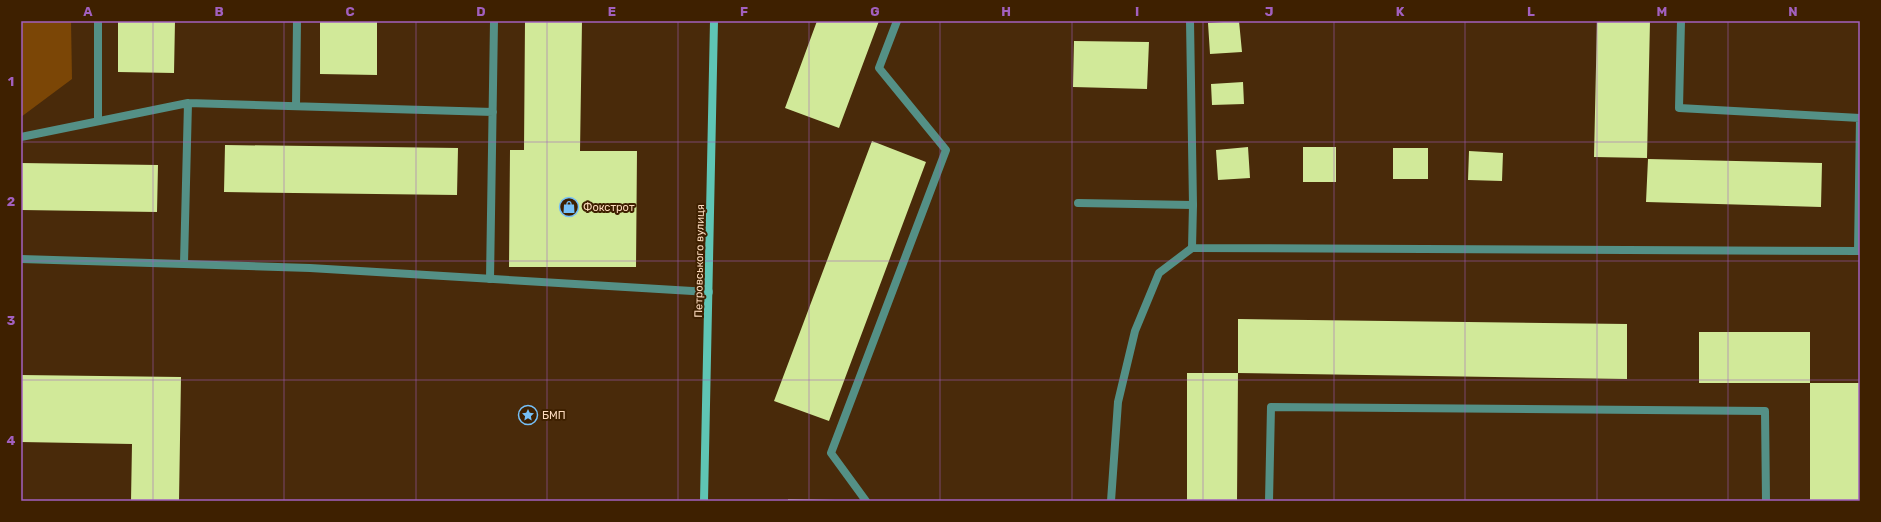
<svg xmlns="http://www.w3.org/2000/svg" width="1881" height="522" viewBox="0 0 1881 522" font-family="Rubik,sans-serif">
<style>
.green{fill:#7b4606}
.building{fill:#d1e999}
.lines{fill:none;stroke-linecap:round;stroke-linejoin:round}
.lane{stroke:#549086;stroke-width:8}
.street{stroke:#549086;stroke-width:8}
.secondary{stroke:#5fc5b5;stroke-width:8}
.grid{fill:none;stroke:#a260bf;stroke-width:1;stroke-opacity:0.55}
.labels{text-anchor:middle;stroke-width:4;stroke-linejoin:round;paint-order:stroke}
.poi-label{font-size:11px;fill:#fddbbe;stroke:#3e2000;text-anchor:start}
.street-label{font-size:11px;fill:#fddbbe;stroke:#3e2000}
.neatline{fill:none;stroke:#a260bf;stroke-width:1.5}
.grid-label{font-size:13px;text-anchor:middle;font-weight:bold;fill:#a260bf}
</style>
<rect width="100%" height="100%" fill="#492a0a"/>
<path class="green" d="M21,21H71L72,79L21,117Z"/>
<path class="building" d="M118,21H175L174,73L118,72Z
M320,21H377V75L320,74Z
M525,21H582L580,151H637L636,267H509L510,150H524Z
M817,21H879L839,128L785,108Z
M1239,21L1242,52L1210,54L1208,23Z
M1597,21H1650L1647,158L1594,157Z
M1074,41L1149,42L1147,89L1073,87Z
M1243,82L1244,104L1212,105L1211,84Z
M872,141L926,162L829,421L774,401Z
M225,145L458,148L457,195L224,192Z
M1248,147L1250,178L1218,180L1216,150Z
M1303,147H1336V182H1303Z
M1393,148H1428V179H1393Z
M1469,151L1503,153L1502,181L1468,180Z
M1648,159L1822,163L1821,207L1646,202Z
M21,163L158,165L157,212L21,210Z
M1238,319L1627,324V379L1238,373Z
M1699,332H1810V383H1699Z
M1187,373H1238L1237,501H1187Z
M21,375L181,377L179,501H131L132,444L21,442Z
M1810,383H1860V501H1810Z
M788,499L835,500V501H788Z"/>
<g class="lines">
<path class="lane" d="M1681,21L1679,108L1860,118L1858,251
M296,106L297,21
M98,121V21
M21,137L188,103
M1078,203L1193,205
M184,263L188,103L493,112
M490,279L494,21
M866,501L831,453L946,150L879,68L897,21
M1111,501L1118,402L1135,331L1159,273L1192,248
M1269,501L1271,407L1765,411L1766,501"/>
<path class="street" d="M1190,21L1193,205L1192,248L1860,251
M21,259L310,268L709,292"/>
<path class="secondary" d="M704,501L714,21"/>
</g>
<path class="grid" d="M153,21V501M284,21V501M416,21V501M547,21V501M678,21V501M809,21V501M940,21V501M1072,21V501M1203,21V501M1334,21V501M1465,21V501M1597,21V501M1728,21V501M21,142H1860M21,261H1860M21,380H1860"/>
<defs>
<symbol id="shop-ring" viewBox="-11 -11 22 22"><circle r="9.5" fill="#3e2000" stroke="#76c0f7" stroke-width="1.5"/><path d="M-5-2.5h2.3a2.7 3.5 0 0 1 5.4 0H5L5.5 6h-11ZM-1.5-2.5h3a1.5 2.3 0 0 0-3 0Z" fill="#76c0f7"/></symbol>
<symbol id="sight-ring" viewBox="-11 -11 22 22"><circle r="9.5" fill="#3e2000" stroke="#76c0f7" stroke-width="1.5"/><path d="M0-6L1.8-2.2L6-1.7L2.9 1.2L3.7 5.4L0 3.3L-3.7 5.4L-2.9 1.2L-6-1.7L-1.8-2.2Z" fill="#76c0f7"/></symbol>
</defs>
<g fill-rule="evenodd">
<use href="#shop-ring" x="558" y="196" width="22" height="22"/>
<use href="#sight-ring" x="517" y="404" width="22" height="22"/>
</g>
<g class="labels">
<g class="poi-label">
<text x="583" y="211">Фокстрот</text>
<text x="542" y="419">БМП</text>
</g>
<g class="street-label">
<text transform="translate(699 261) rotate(-89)" y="4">Петровського вулиця</text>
</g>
</g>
<rect width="1881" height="522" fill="none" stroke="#3e2000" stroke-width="44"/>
<rect x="22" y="22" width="1837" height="478" class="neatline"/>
<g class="grid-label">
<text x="88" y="16">A</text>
<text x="219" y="16">B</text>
<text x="350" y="16">C</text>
<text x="481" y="16">D</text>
<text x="612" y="16">E</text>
<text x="744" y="16">F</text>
<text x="875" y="16">G</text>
<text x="1006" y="16">H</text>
<text x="1137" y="16">I</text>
<text x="1269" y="16">J</text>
<text x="1400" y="16">K</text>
<text x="1531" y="16">L</text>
<text x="1662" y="16">M</text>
<text x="1793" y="16">N</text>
<text x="11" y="86">1</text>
<text x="11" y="206">2</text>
<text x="11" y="325">3</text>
<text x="11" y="445">4</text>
</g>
</svg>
